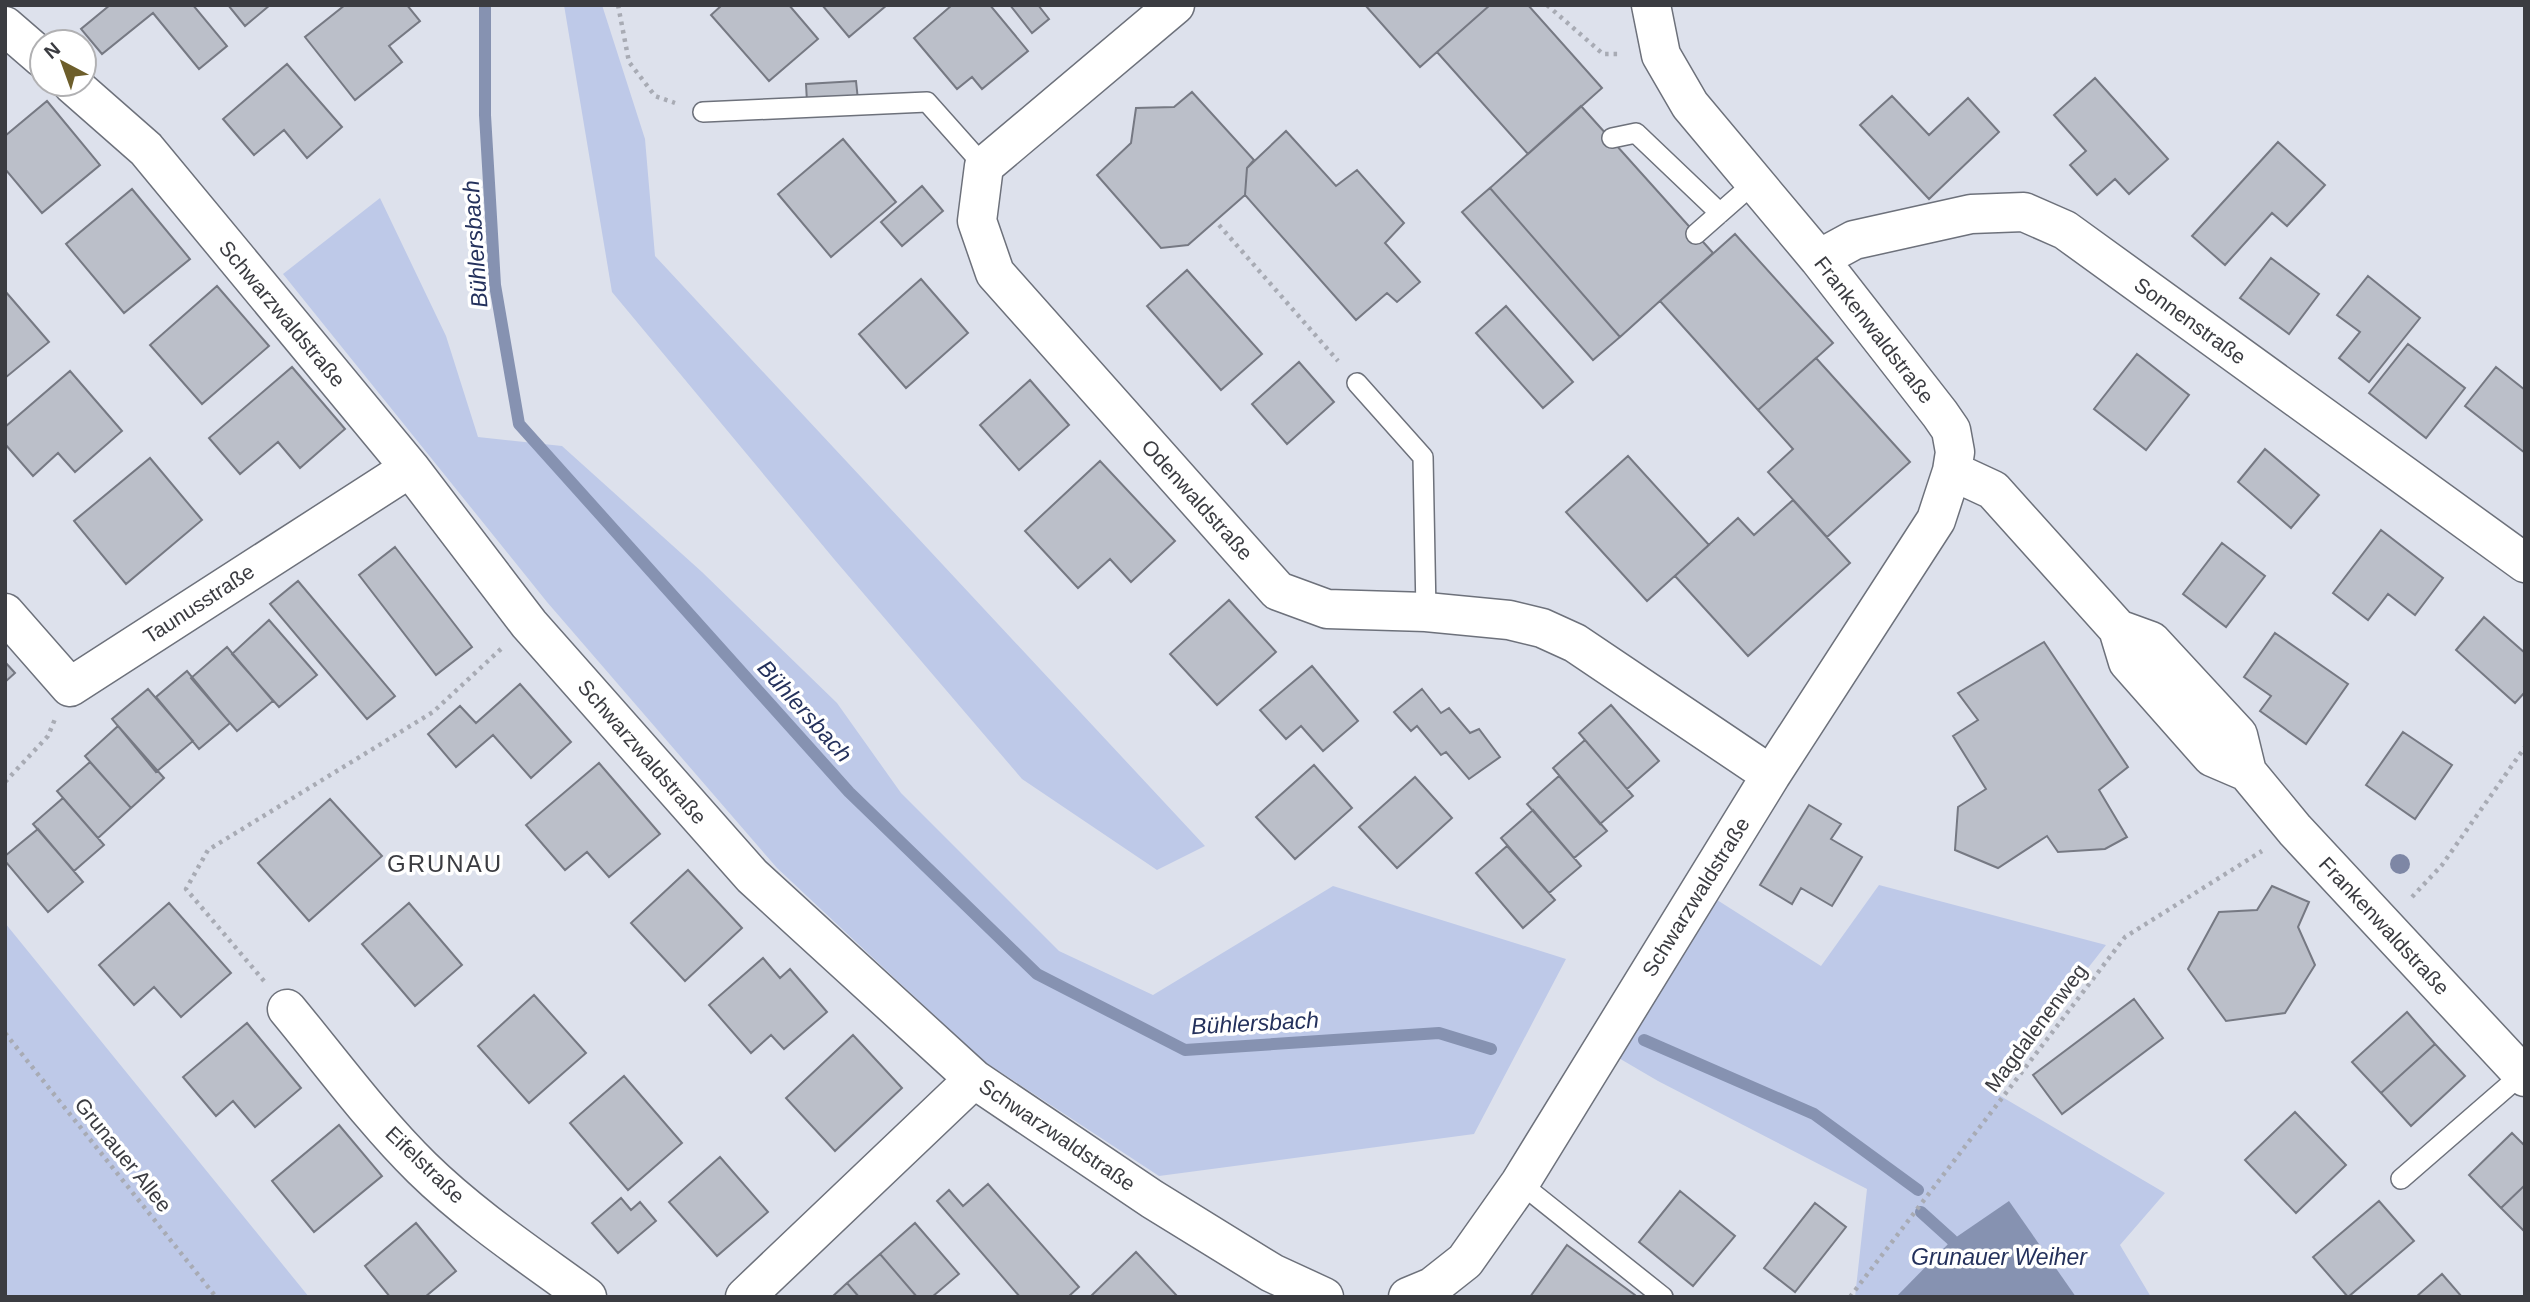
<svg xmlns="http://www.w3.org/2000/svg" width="2530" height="1302" viewBox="0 0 2530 1302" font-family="Arial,sans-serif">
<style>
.green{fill:#bec9e8}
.water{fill:#8692b1}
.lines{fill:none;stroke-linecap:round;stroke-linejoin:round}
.stream{stroke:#8692b1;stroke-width:12}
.building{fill:#bbbfc9;stroke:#767983;stroke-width:2}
.service-casing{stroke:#6d717b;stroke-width:22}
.minor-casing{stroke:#6d717b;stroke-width:41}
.path{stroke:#a8abb4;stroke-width:4.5;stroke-dasharray:3.5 5;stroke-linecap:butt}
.service{stroke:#fff;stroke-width:19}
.minor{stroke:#fff;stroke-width:38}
.tree{fill:#7e87a5}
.labels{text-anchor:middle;stroke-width:7;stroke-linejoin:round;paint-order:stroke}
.street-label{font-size:21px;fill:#3b3c41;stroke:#fff}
.water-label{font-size:23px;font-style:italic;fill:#24315c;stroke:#fff}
.quarter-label{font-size:24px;letter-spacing:2px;fill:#3b3c41;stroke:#fff}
</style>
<rect width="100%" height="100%" fill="#dde1ec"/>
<path class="green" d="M564,5H602L645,139L655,256L1205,846L1157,870L1022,779L834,559L612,292Z
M380,198L446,336L478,437L562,446L702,572L837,703L901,793L1059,951L1153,995L1333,886L1566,959L1474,1134L1159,1176L982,1060L777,868L547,602L283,274Z
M1879,885L2106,945L1992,1091L2165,1193L2120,1245L2151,1297H1855L1867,1189L1658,1081L1617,1057L1714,898L1821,966Z
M5,923L309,1297H5Z"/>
<path class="water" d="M2009,1201L2076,1297H1896L1952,1240Z"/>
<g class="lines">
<path class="stream" d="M485,5V115L495,285L519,424L849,792L1037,974L1185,1050L1439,1033L1491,1049
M1644,1040L1814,1114L1918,1190
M1921,1212L1952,1240"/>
</g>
<path class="building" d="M110,5H193L227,46L199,69L153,13L102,54L81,29Z
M228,5H270L245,26Z
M345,5H407L420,21L389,46L402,62L355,100L305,37Z
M722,5H789L818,39L769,81L711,15Z
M822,5H887L849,37Z
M952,5H990L1028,51L982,89L972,77L957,89L914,38Z
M1010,5H1038L1049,19L1032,33Z
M1365,5H1490L1420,67Z
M1490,5H1528L1602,88L1528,154L1437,52Z
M287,64L342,127L307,158L284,130L254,155L223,119Z
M2095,78L2168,159L2129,194L2115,179L2097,195L2070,165L2086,151L2054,115Z
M856,81L858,100L807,102L806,84Z
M1192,92L1254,160L1247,168L1245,195L1188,245L1161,248L1097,175L1131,143L1136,108L1174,107Z
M1892,96L1929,135L1968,98L1999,132L1929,199L1860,125Z
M47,101L100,165L42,213L5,169V136Z
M1581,106L1713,253L1620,337L1490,188Z
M1286,131L1336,186L1357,170L1404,223L1385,243L1420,282L1397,302L1387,293L1356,320L1245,195L1247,168Z
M843,139L896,202L831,257L778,194Z
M2278,142L2325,185L2287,226L2272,213L2225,265L2192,236Z
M922,186L943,211L902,246L881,222Z
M1490,188L1620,337L1593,360L1462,212Z
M132,189L190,259L124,313L66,244Z
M1735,234L1833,343L1758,410L1660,301Z
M2271,258L2319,294L2289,334L2240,298Z
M1187,270L1262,354L1221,390L1147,306Z
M2368,276L2420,318L2369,382L2339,358L2360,332L2337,315Z
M921,279L968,333L906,388L859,334Z
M217,286L269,346L202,404L150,345Z
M5,291L49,342L5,378Z
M1506,306L1573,382L1543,408L1476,333Z
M2408,344L2465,388L2426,438L2369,393Z
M2137,354L2189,395L2146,450L2094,409Z
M1816,358L1910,462L1827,537L1768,472L1793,449L1758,410Z
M1299,362L1334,402L1287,444L1252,404Z
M292,367L345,429L300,468L278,442L240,474L209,438Z
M2496,367L2525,390V453L2465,406Z
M70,371L122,431L75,472L58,453L33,476L5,444V427Z
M1030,380L1069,425L1019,470L980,425Z
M2265,449L2319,495L2291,528L2238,482Z
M1628,456L1709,545L1647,601L1566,512Z
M150,458L202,520L126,584L74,521Z
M1100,461L1175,541L1131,582L1110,559L1078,588L1025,531Z
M1793,500L1850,563L1748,656L1675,576L1738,518L1754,535Z
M2381,530L2443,578L2415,615L2388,594L2368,620L2333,593Z
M2222,543L2265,576L2226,627L2183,594Z
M395,547L472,647L436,675L359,575Z
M298,581L395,696L367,719L270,604Z
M1229,600L1276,652L1217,705L1170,654Z
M2484,617L2525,653V692L2515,703L2456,650Z
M269,620L317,675L279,707L232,654Z
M2275,633L2348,684L2306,744L2260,711L2271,696L2244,677Z
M2044,642L2128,767L2099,790L2127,837L2105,849L2058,852L2047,836L1998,868L1955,850L1958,807L1986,789L1953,736L1978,720L1958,693Z
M227,647L273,701L237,731L191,678Z
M5,662L15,673L5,682Z
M1312,666L1358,721L1323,751L1301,726L1286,739L1260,710Z
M187,671L230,723L199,749L156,697Z
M520,684L571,742L531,778L493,735L456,767L428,734L460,706L476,723Z
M148,689L193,741L156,772L112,719Z
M1422,689L1441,713L1449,708L1470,733L1479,729L1500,757L1469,779L1446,752L1441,755L1417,726L1411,731L1394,712Z
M1611,705L1659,761L1627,789L1579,733Z
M118,726L164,778L131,808L85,756Z
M2403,732L2452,765L2415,819L2366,785Z
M1585,740L1633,796L1600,824L1553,768Z
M90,762L131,808L98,838L57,791Z
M599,763L660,834L609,877L587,852L565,870L526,825Z
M1314,765L1352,808L1295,859L1256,817Z
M1559,776L1607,831L1574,858L1527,804Z
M1415,777L1452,818L1397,868L1359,827Z
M63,798L104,845L74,871L33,824Z
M330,799L382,856L309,921L258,863Z
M1809,805L1841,824L1831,839L1862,857L1832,906L1801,888L1792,904L1760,885Z
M1533,810L1581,866L1549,893L1501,838Z
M38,829L83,882L48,912L5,861V856Z
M1507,846L1555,900L1523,928L1476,873Z
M688,870L742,928L685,981L631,923Z
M2272,886L2309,902L2298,927L2315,965L2285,1013L2226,1021L2188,969L2219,912L2257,910Z
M169,903L231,973L181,1017L154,987L134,1005L99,965Z
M409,903L462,965L415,1006L362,944Z
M763,958L780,978L790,969L827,1012L784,1049L771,1035L751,1053L709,1005Z
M534,995L586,1053L529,1103L478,1046Z
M2134,999L2163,1038L2062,1114L2033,1075Z
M2407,1012L2435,1044L2381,1093L2352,1062Z
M247,1023L301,1088L255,1127L233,1101L216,1116L183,1077Z
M853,1035L902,1088L835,1151L786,1098Z
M2435,1044L2465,1076L2411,1126L2381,1093Z
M624,1076L682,1143L628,1190L570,1123Z
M2295,1112L2346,1165L2296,1213L2245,1160Z
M339,1125L382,1176L314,1232L272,1181Z
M2512,1133L2525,1146V1185L2501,1208L2469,1175Z
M720,1157L768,1212L717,1256L669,1202Z
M988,1184L1079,1287L1068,1297H1020L937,1201L949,1190L963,1206Z
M2525,1185V1232L2501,1208Z
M1680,1191L1735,1236L1693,1286L1639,1242Z
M621,1198L631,1210L640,1202L656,1221L618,1253L592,1223Z
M2379,1201L2414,1241L2348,1297L2313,1257Z
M1815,1203L1846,1227L1795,1292L1764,1268Z
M416,1223L456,1271L425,1297H390L365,1266Z
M915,1223L959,1274L932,1297H917L880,1254Z
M1567,1245L1635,1295L1634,1297H1530Z
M1136,1252L1178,1297H1090Z
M880,1254L917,1297H859L847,1283Z
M2442,1274L2462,1297H2416Z
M847,1283L859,1297H832Z"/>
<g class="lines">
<defs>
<path id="service" d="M703,112L927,102L984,166
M1612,138L1636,133L1720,213
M1696,234L1754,183
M1357,383L1423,457L1426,612
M2401,1179L2522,1074
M1520,1183L1663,1297"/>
<path id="minor" d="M1175,5L984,166L977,221L995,273L1278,591L1327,609L1426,612L1509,620L1542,628L1575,643L1771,775
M5,26L42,58
M72,84L146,149L410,468L529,624L752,876L974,1079L1152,1199L1272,1273L1324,1297
M1819,259L1854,240L1971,214L2024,212L2065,230L2525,563
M1952,471L1993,490L2118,629L2128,662L2212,757L2247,772L2295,830L2525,1077
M5,613L70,687L410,468
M2118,629L2151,641L2238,735L2247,772
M287,1009C330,1061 374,1121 422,1168C472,1217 531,1256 587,1297
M745,1297L974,1079
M1408,1297L1432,1287L1465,1261L1520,1183L1771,775L1936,520L1952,471L1955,452L1951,430L1940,414L1819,259L1690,105L1661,55L1651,5"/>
</defs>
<use href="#service" class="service-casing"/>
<use href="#minor" class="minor-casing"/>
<path class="path" d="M618,5L629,62L655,96L675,103
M1547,5L1603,54H1621
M1219,225L1338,361
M5,782L48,736L55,719
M2412,897L2442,865L2525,747
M264,981L186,889L208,850L433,712L502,648
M5,1033L216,1297
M1850,1297L2125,937L2262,851"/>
<use href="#service" class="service"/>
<use href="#minor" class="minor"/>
</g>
<circle class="tree" cx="2400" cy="864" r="10"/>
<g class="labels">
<g class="street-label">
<text transform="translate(282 314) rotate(50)" y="7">Schwarzwaldstraße</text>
<text transform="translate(2190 321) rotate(36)" y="7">Sonnenstraße</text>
<text transform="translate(1874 330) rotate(52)" y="7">Frankenwaldstraße</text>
<text transform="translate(1197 500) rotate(48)" y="7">Odenwaldstraße</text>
<text transform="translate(199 604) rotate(-33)" y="7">Taunusstraße</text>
<text transform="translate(642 752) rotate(49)" y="7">Schwarzwaldstraße</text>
<text transform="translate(1696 897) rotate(-58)" y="7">Schwarzwaldstraße</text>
<text transform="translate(2384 926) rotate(47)" y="7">Frankenwaldstraße</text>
<text transform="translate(2036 1028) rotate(-53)" y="7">Magdalenenweg</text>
<text transform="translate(1057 1135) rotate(34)" y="7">Schwarzwaldstraße</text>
<text transform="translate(123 1155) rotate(51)" y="7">Grunauer Allee</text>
<text transform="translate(425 1165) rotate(44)" y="7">Eifelstraße</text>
</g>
<g class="water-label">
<text transform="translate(475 244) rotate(-94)" y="8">Bühlersbach</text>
<text transform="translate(805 711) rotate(48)" y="8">Bühlersbach</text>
<text transform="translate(1255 1023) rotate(-3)" y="8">Bühlersbach</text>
<text x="1999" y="1265">Grunauer Weiher</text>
</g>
<g class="quarter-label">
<text x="445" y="872">GRUNAU</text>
</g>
</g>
<rect width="2530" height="1302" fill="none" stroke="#3b3c41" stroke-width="14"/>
<g transform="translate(63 63) rotate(319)"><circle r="33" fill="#ffffff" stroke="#b1b1b3" stroke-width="2"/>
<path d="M0-5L12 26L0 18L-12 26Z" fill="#6d5e2b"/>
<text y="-10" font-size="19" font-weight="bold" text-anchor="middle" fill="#3b3c41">N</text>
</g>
</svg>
